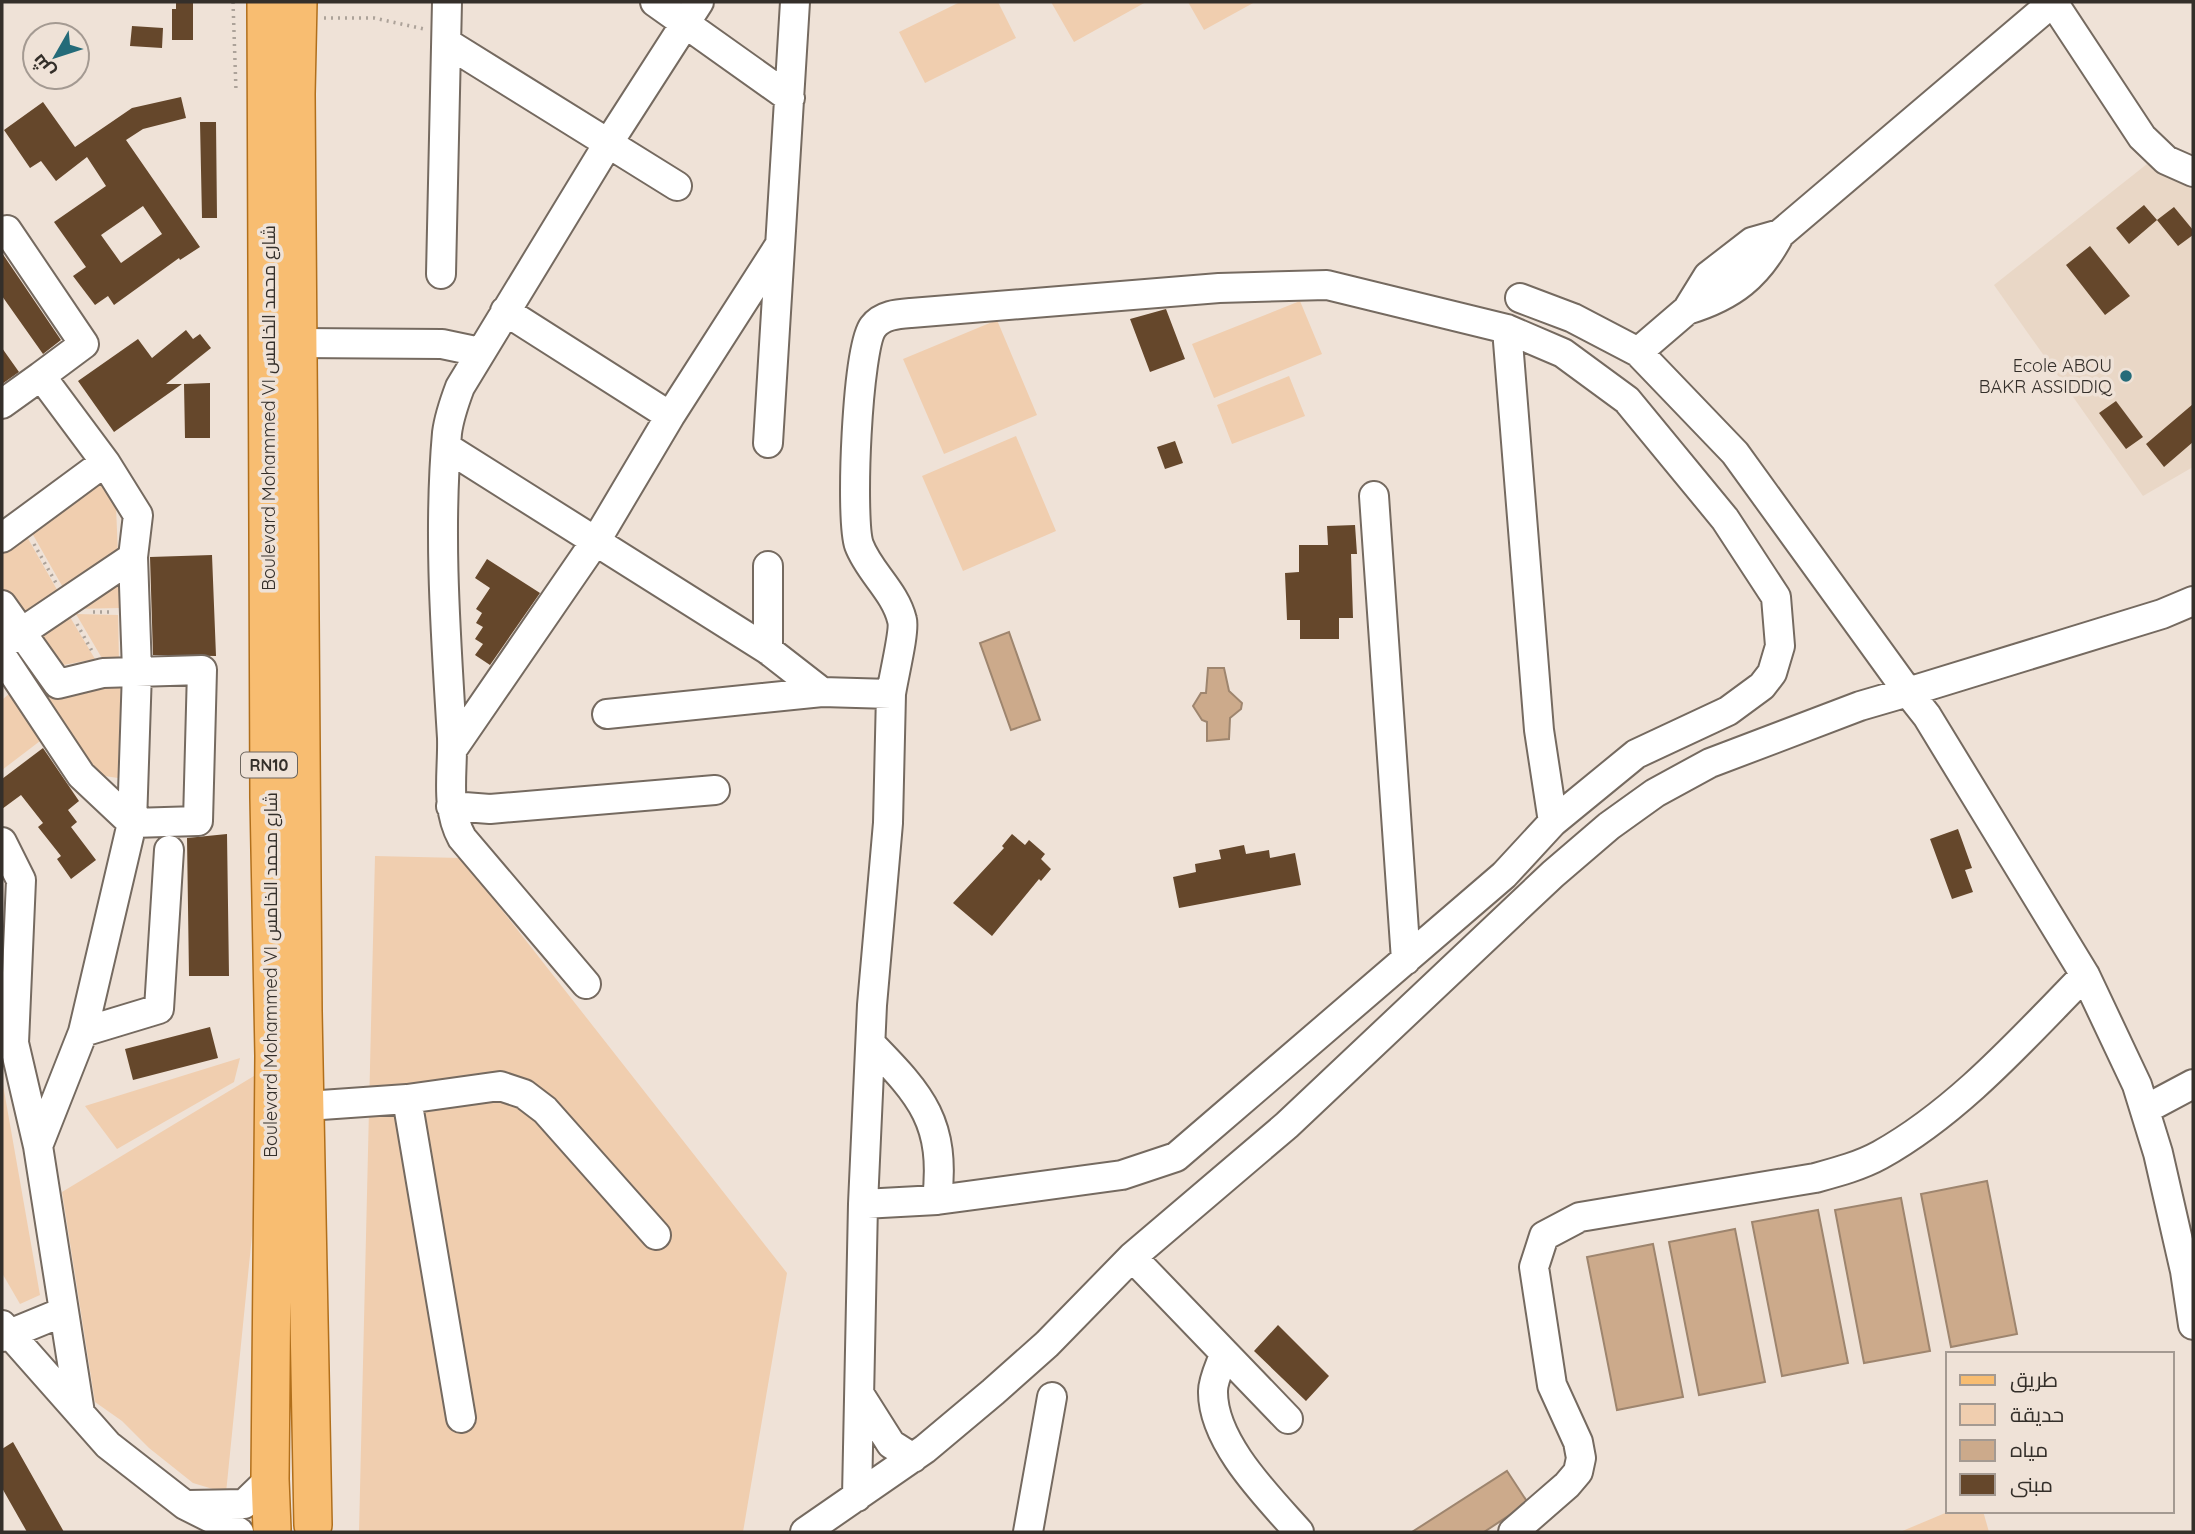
<svg xmlns="http://www.w3.org/2000/svg" width="2195" height="1534" viewBox="0 0 2195 1534" font-family="Quicksand,Cairo,sans-serif">
<style>
.built{fill:#e9d7c6}
.green{fill:#f0ceaf}
.water{fill:#ccaa8b;stroke:#9e856e;stroke-width:2}
.building{fill:#65472b;fill-rule:evenodd}
.lines{fill:none;stroke-linecap:round;stroke-linejoin:round}
.minor-casing{stroke:#756a60;stroke-width:32}
.major-casing{stroke:#b16f1b;stroke-width:40}
.path{stroke:#aca299;stroke-width:3.5;stroke-dasharray:2 5;stroke-linecap:butt}
.minor{stroke:#fff;stroke-width:28}
.major{stroke:#f8bd71;stroke-width:37}
.poi-dot{fill:#246b79;stroke:#efe2d7;stroke-width:2.5}
.labels{text-anchor:middle;stroke-width:7;stroke-linejoin:round;paint-order:stroke}
.shield{fill:#efe2d7;stroke:#6c655e;stroke-width:2}
.shield-label{font-size:16px;font-weight:bold;fill:#342f2a}
.poi-label{font-size:18px;fill:#342f2a;stroke:#efe2d7;text-anchor:end}
.street-label{font-size:18px;fill:#342f2a;stroke:#efe2d7}
</style>
<rect width="100%" height="100%" fill="#efe2d7"/>
<path class="built" d="M2147,164L2193,186V467L2143,496L1994,285Z"/>
<path class="green" d="M960,2H998L1016,38L925,83L899,32Z
M1051,2H1146L1074,42Z
M1188,2H1255L1204,30Z
M1300,301L1322,354L1214,398L1192,344Z
M997,320L1037,415L944,454L903,359Z
M1289,376L1305,416L1232,444L1217,405Z
M1016,436L1056,531L963,571L922,476Z
M102,480L116,506L118,556L65,591L32,533Z
M26,535L60,595L21,623L2,595V552Z
M119,576L120,608L73,609Z
M67,612L95,659L53,667L32,635Z
M76,614L118,615L119,661L103,660Z
M22,643L56,691L121,676L118,778L98,775L12,650Z
M10,693L44,738L2,770V700Z
M375,856L461,858L787,1273L743,1532H359Z
M240,1058L234,1082L117,1149L85,1106Z
M269,1067L226,1493L193,1483L149,1448L122,1421L95,1402L62,1192Z
M2,1079L40,1295L20,1304L2,1273Z
M1950,1511H1983L1989,1532H1900Z"/>
<path class="water" d="M1009,632L1040,720L1011,730L980,643Z
M1208,668H1224L1229,691L1242,703L1241,709L1230,718L1229,739L1207,741V722L1202,720L1193,706L1201,693H1206Z
M1987,1181L2017,1334L1951,1347L1921,1194Z
M1901,1198L1930,1351L1864,1363L1835,1210Z
M1818,1210L1848,1363L1782,1376L1752,1222Z
M1735,1229L1765,1382L1699,1395L1669,1242Z
M1653,1244L1683,1397L1617,1410L1587,1257Z
M1507,1471L1528,1503L1484,1532H1412Z"/>
<path class="building" d="M176,2H193V40H172V9H176Z
M132,26L163,28L162,48L130,46Z
M181,97L186,118L143,129L126,140L200,247L180,260L179,258L114,305L108,296L95,305L73,276L86,267L54,222L106,186L87,157L56,181L41,161L30,168L4,130L43,102L75,147L132,108ZM143,206L162,234L121,263L101,235Z
M200,122H216L217,218H202Z
M2144,205L2157,220L2129,244L2116,228Z
M2174,207L2193,230V235L2178,246L2157,220Z
M2090,246L2130,296L2105,315L2066,265Z
M2,253L61,340L43,354L2,296Z
M1166,309L1185,359L1150,372L1130,319Z
M186,330L193,339L200,334L211,348L166,384H182L114,432L78,381L138,339L152,358Z
M2,348L19,372L2,384Z
M210,383V438H185L184,384Z
M2116,401L2143,437L2126,449L2099,413Z
M2193,404V442L2164,467L2146,444Z
M1175,441L1183,463L1165,469L1157,447Z
M1355,525L1357,554H1351L1353,618H1339V639H1300V620H1287L1285,573L1299,572V545H1328L1327,526Z
M212,555L216,656L153,655L150,557Z
M487,559L540,593L490,665L475,655L483,644L475,639L483,627L476,623L482,613L476,609L490,588L475,578Z
M43,748L79,801L68,810L77,822L71,827L96,860L71,879L57,859L61,856L38,827L43,823L21,795L2,809V779Z
M1958,829L1972,868L1965,870L1973,892L1952,899L1930,839Z
M227,834L229,976H189L187,838Z
M1012,834L1025,845L1029,840L1045,854L1041,859L1051,869L1041,881L1039,879L992,936L953,903L1004,848L1002,846Z
M1244,845L1246,854L1269,850L1270,858L1295,853L1301,885L1179,908L1173,877L1196,872L1195,864L1221,859L1219,850Z
M210,1027L218,1058L133,1080L125,1049Z
M1278,1325L1329,1376L1306,1401L1254,1351Z
M13,1442L64,1532H27L2,1488V1449Z"/>
<g class="lines">
<defs>
<path id="minor" d="M655,2L790,98
M2053,2L2142,137L2166,160L2193,172
M447,43L677,186
M7,230L84,344L41,376
M441,274L447,2
M1687,310C1733,296 1758,276 1780,234L2053,2
M505,311L670,416
M1507,329L1539,730L1553,822
M299,343L442,344L480,352
M1638,352L1687,310L1708,276L1752,242L1780,234
M2,404L41,376L105,462L138,515L133,557L137,671L132,823L83,1032L38,1146
M768,443L795,2
M446,447L768,650L822,692
M1374,496L1406,960
M2,538L105,462
M2193,601L2162,614L1908,692L1927,716L2085,975L2137,1085L2158,1153L2185,1271L2193,1325
M2,605L58,684L103,673L202,670L198,821L132,823L81,775L2,656
M7,642L133,557
M768,650V566
M891,694C893,679 905,631 902,620C895,591 869,572 859,545C850,519 857,348 873,327C882,315 898,314 911,313L1219,288L1327,285L1507,329L1563,353L1627,400L1725,519L1776,597L1780,646L1772,673L1762,686L1728,711L1636,754L1553,822L1504,875L1176,1157L1122,1175L937,1200
M607,714L822,692L891,694L888,823L872,1005L863,1204L857,1497
M452,750L597,539L670,416L779,246
M451,806L490,809L715,790
M2,842L21,880L14,1043L38,1146L80,1413
M586,984L462,838C445,807 453,773 452,738C446,638 438,534 447,433C449,417 454,403 460,387L609,142L699,2
M83,1032L159,1009L169,850
M407,1099L461,1418
M307,1106L407,1099L500,1086L524,1094L545,1110L656,1235
M2146,1109L2193,1084
M863,1204L937,1200C946,1123 922,1096 871,1044
M1132,1257L1288,1419
M2,1325L108,1445L185,1505L239,1532
M2,1337L63,1312
M1224,1355C1220,1366 1213,1380 1213,1391C1212,1442 1268,1497 1299,1532
M860,1395L891,1444L913,1458
M188,1505L244,1504L270,1479
M805,1532L925,1449L993,1392L1047,1344L1132,1257L1287,1125L1553,874L1609,826L1655,793L1710,763L1860,706L1908,692L1735,453L1638,352L1573,318L1520,298
M1028,1532L1052,1397
M1513,1532L1567,1485L1578,1472L1581,1458L1578,1442L1552,1385L1534,1267L1544,1236L1580,1217L1815,1178C1837,1172 1860,1166 1880,1155C1959,1111 2023,1038 2085,975"/>
<path id="major" d="M266,2L269,798L274,1056L270,1479L272,1529
M298,2L296,94L303,1011L313,1525"/>
</defs>
<use href="#minor" class="minor-casing"/>
<use href="#major" class="major-casing"/>
<path class="path" d="M233,2L236,91
M324,18H374L424,29
M34,544L56,583
M93,612H114
M77,624L92,651"/>
<use href="#minor" class="minor"/>
<use href="#major" class="major"/>
</g>
<circle class="poi-dot" cx="2126" cy="376" r="7"/>
<g class="labels">
<rect class="shield" x="241" y="752.5" width="56" height="25" rx="5"/>
<g class="shield-label">
<text x="269" y="771">RN10</text>
</g>
<g class="poi-label">
<text x="2112" y="372">Ecole ABOU<tspan x="2112" dy="21">BAKR ASSIDDIQ</tspan></text>
</g>
<g class="street-label">
<text transform="translate(269 408) rotate(-90)" y="6">Boulevard Mohammed VI شارع محمد الخامس</text>
<text transform="translate(271 975) rotate(-90)" y="6">Boulevard Mohammed VI شارع محمد الخامس</text>
</g>
</g>
<rect width="2195" height="1534" fill="none" stroke="#342f2a" stroke-width="7"/>
<rect x="1946" y="1352" width="228" height="161" fill="#efe2d7" stroke="#a49a92" stroke-width="2"/>
<rect x="1960" y="1375" width="35" height="10" fill="#f8bd71" stroke="#a49a92" stroke-width="2"/>
<text x="2010" y="1387" font-size="21" fill="#342f2a">طريق</text>
<rect x="1960" y="1404" width="35" height="21" fill="#f0ceaf" stroke="#a49a92" stroke-width="2"/>
<text x="2010" y="1422" font-size="21" fill="#342f2a">حديقة</text>
<rect x="1960" y="1440" width="35" height="21" fill="#ccaa8b" stroke="#a49a92" stroke-width="2"/>
<text x="2010" y="1457" font-size="21" fill="#342f2a">مياه</text>
<rect x="1960" y="1474" width="35" height="21" fill="#65472b" stroke="#a49a92" stroke-width="2"/>
<text x="2010" y="1492" font-size="21" fill="#342f2a">مبنى</text>
<g transform="translate(56 56) rotate(231)"><circle r="33" fill="#efe2d7" stroke="#a49a92" stroke-width="2"/>
<path d="M0-5L12 26L0 18L-12 26Z" fill="#246b79"/>
<text y="-10" font-size="19" font-weight="bold" text-anchor="middle" fill="#342f2a">ش</text>
</g>
</svg>
